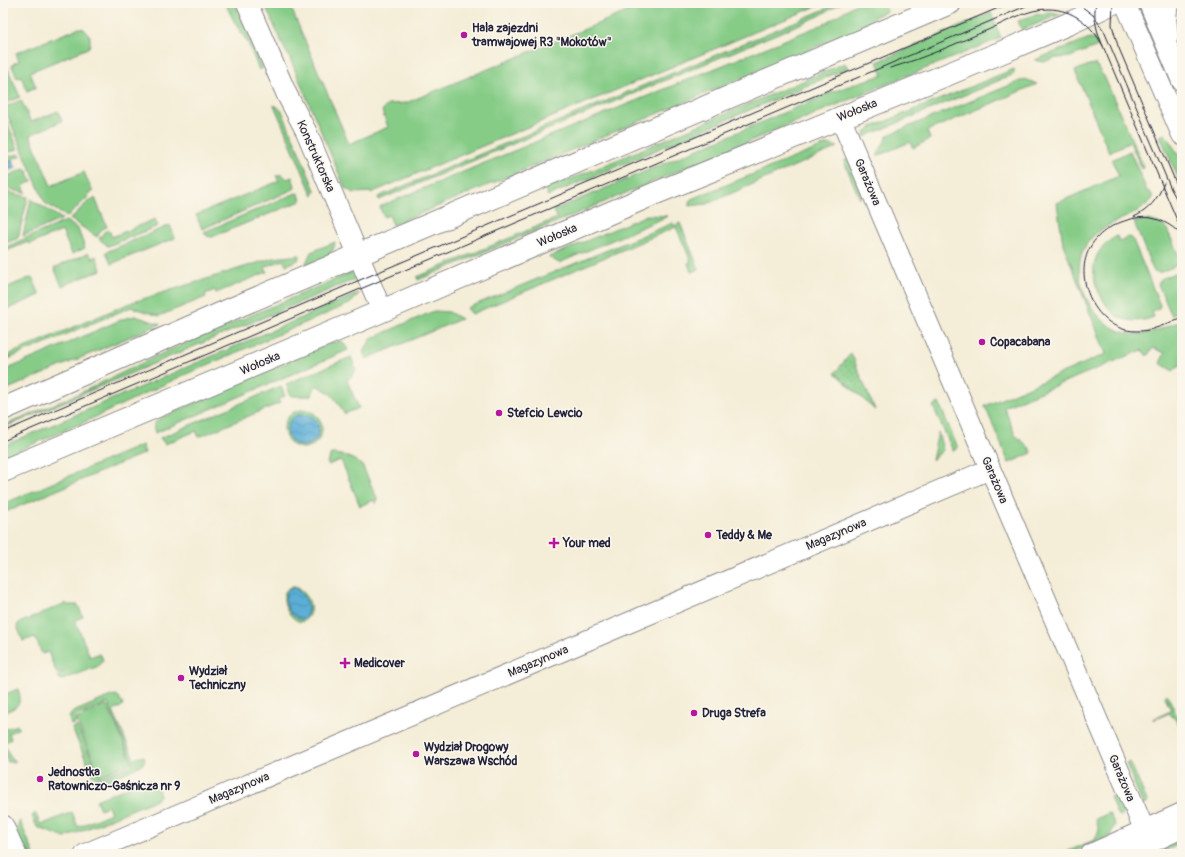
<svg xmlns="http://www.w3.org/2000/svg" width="1185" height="857" viewBox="0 0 1185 857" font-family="Pangolin,sans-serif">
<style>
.grass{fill:#86cc87;stroke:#547761;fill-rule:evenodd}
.park{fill:url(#park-dots);stroke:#547761}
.water{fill:url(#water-waves);stroke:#3e6889}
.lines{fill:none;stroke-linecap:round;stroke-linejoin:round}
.minor-casing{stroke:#8b8889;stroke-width:22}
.major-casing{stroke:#8b8889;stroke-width:24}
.minor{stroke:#fff;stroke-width:20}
.major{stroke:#fff;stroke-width:22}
.tram{stroke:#22223b;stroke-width:1}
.poi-dot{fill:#b5179e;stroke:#fbf7ec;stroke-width:1.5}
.labels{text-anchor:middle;stroke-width:3;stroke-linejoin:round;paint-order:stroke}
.poi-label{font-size:12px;font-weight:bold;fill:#22223b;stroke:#fbf7ec;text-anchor:start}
.street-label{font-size:12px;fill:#22223b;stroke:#fbf7ec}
</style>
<defs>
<pattern id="park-dots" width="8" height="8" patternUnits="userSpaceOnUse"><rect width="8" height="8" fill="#86cc87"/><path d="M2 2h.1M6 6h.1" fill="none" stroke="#73af75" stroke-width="1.8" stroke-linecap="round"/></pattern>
<pattern id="water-waves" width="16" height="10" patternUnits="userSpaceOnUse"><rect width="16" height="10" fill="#5baed7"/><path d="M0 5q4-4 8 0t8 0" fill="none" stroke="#4b8db0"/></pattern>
</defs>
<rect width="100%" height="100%" fill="#fbf7ec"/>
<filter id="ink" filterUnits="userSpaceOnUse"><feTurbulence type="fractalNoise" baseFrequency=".025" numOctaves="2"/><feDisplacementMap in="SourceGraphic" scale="8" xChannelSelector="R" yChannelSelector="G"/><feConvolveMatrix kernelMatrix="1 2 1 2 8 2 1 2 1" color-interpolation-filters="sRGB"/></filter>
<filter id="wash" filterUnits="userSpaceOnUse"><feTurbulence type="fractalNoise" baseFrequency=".012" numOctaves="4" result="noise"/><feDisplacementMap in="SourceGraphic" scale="16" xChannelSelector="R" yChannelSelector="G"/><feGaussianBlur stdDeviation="0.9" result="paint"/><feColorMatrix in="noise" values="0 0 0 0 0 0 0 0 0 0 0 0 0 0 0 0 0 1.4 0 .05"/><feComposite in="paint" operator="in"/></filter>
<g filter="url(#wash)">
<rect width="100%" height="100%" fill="#f4edd7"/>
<path class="grass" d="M225,3H235L263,68L259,70L248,43L235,23Z
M264,3H289L349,144L388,127L382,111L388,104L406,103L648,3H824L373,192L354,193L345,188L289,56L285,50Z
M836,3H841L819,16L379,200L378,197L823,10Z
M857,3H884L887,11L876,16L859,29L393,225L389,215L384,217L380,208L381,206L540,140L826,23Z
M991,13L1001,38L865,93L418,280L417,277L557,218L554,210L835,91L860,82L883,75L877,62Z
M1049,13L1061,14L1022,30L1018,21L1033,15Z
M79,28L84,29L90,36V45L88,48L30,72L36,87L27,91L21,76L17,78L12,66L14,63L19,61L16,53Z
M1090,38L1095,39L1098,46L1070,57L1056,58L1043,62L1035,60Z
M845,63L848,68L548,196L545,189L598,168Z
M1096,64L1101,73L1104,76L1144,168L1142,169L1130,142L1109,152L1075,71L1089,65Z
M7,67L20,97L3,104V69Z
M1014,69L1015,72L1012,75L864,137L866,131L872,127Z
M1025,79L1037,84L927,131L930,139L913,148L910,142L877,156L888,135Z
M21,100L31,122L58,111L62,121L30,135L51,186L84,172L93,192L88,194L89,196L67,217L45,203L5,109V107Z
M274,105L278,107L282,111L315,190L313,196Z
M7,122L18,149L9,152L3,150V125Z
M1165,134L1182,160V187L1160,136Z
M826,145H832L838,147L707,204L689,206V202L691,199Z
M1130,151L1147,191L1151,193L1153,198C1136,220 1105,219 1088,242C1064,275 1094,330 1132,334C1150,336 1165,326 1182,321V363L1173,371L1160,363L1165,353L1153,348L1147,356L1142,350L1004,407L1015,435L1029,447L1032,453L1009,463L985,406L1106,354L1063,244L1057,203L1119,176L1112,160Z
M3,154L8,156L20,154L21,156L12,159L13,162L3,160Z
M848,159L861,188L860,199L844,161Z
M26,168L32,181L23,186L26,193L3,188V178Z
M282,174L287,179L292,177L295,186L294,189L202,229L196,215L279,181L276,176Z
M3,191L28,197L18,238L3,244Z
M296,193L299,194L301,201L212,237L207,236L204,232Z
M95,198L107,227L102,229L97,237L70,219L90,200Z
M31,199L62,219L23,236Z
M647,215L668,216L559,263L549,257Z
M155,219L158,226L108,246L99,239L104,232L109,230L112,237Z
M1147,220L1159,223L1166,227L1182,263L1159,273L1153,270L1134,222Z
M66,221L78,229L85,248L72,254L62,231L30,244L28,242L4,252L3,248Z
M673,223L674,226L680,223L699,269L691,272L688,263L691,261L676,227L472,314L467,308Z
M170,225L175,238L111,264L106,252Z
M1117,236L1119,241L1128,237L1132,238L1160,305L1159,308L1152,311L1154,317C1144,321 1134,322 1124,319C1114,316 1107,307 1102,298C1088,274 1091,250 1117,236Z
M335,242C334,257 320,260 307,265L306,263L311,252Z
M89,253L92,258L96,256L101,270L62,286L54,268Z
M300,255L298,260L286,265L283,260L265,267L267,272L216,293L215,290L205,294L206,297L159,316L131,307L3,361V357L130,303L273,258Z
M1182,270V307L1172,316L1158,284L1161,279Z
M355,271L358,278L183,351L3,428V426L80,393L165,352Z
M32,277L40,295L3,311V289Z
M359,293L353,301L349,304L184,375L87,421L3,457V446Z
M434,311L449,312L461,319L366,359L363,352L372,338Z
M135,316L160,324L3,391V371L123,319Z
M340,341L343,342L348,350L155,433C152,424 155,421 163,417L331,343Z
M351,357L356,369L351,377L347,381L359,408L344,414C338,400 330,391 315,385L312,396H291L286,384Z
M281,386L285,396L278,399L280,403L199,437L196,431L165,444L160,438Z
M939,403L958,448L953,451L933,406Z
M284 429a19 19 0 1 1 38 0a19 19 0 1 1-38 0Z
M938,432L943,450L932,460Z
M142,445L145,453L3,513V504Z
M332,454C342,454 357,459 363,467L377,498L376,504L374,500L360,506L341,460L328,465L327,461L329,460L330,455Z
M294,586C306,590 316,607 307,618C296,634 269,591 294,586ZM294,588C305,592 314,611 303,619C288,616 282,603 289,589Z
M66,603L68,605H78L83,617L75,620L90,657L98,654L101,655L103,660L99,666L62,680L59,678L58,676L63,673V671L57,674L48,652L42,654L35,637L23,641L17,626L19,623Z
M18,689C24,704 16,708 3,713V695Z
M1167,694L1182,727L1169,713L1153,720V719L1171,711L1165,697Z
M116,695L119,697L123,705L121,707L113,711L134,759L144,756L145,759L143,764L139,766C130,770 108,783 99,780C96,779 94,777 92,774L72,728L77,726L100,778L133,764L108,703L74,717L76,723L71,725C69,720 68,716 73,712L111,696Z
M107,705L132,762L100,776L76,719Z
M17,725L19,728L9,733L11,739L4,743L11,759L15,760V762H8L3,750V730Z
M1130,762L1148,803L1143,805L1126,764Z
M146,780C156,780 157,787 160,796L157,799L65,838L37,827L32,816L35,813L41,825L72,812L78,827L111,813L108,806L100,809L96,800Z
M1120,793L1128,812L1121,816L1117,814L1110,797Z
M1109,813L1115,824L1110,836L1069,854H1061L1092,841L1095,839L1099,831L1096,819Z
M20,821L34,854H26C22,844 12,831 20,821Z
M1176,837L1178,842V845L1157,854H1139Z"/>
<path class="park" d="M851,353L875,410L835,373Z"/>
<path class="water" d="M3,160L13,162L16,168L12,170L3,169Z
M287 430a16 16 0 1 1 32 0a16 16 0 1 1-32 0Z
M294,588C305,593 314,610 303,619C288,620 277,590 294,588Z"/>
</g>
<g filter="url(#ink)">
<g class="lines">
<defs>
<path id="minor" d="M247,3L287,95L306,131L382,311
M1125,3L1182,135
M1149,3L1182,81
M1168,3L1166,17L1168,37
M840,117L1150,843
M3,825L16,854
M85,854L990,469
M1091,854L1182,813
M1126,854L1182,828"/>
<path id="major" d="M3,409L229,310L950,3
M3,471L347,326L656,193L1000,53L1068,24L1113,3"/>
</defs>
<use href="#minor" class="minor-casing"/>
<use href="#major" class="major-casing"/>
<use href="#minor" class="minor"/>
<use href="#major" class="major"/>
<path class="tram" d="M1077,3L1093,15L1104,31L1171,189L1182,209
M1096,3C1093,16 1096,27 1100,39L1182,232
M1113,3L1112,25L1118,46L1182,197
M890,68C925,58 957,43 990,29C1008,21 1028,9 1048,9C1073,9 1092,25 1103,46
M1134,217C1149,210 1158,199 1164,183
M1182,236C1171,223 1154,215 1136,218C1093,226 1072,260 1091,300C1100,318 1116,331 1136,331C1152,332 1168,323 1182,317
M3,432L1010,3
M3,441L1033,3"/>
</g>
</g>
<g class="poi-dot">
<circle cx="464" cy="35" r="4"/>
<circle cx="982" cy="342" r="4"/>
<circle cx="499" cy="413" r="4"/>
<circle cx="708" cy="535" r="4"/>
<path d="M552 537h4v4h4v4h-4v4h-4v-4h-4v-4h4z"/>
<path d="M343 657h4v4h4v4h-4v4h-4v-4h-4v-4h4z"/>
<circle cx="181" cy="678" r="4"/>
<circle cx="694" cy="713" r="4"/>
<circle cx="416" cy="754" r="4"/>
<circle cx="40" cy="779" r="4"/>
</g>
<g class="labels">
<g class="poi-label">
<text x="472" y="32">Hala zajezdni<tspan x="472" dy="14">tramwajowej R3 "Mokotów"</tspan></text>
<text x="990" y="346">Copacabana</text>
<text x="507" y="417">Stefcio Lewcio</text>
<text x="716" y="539">Teddy &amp; Me</text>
<text x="563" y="547">Your med</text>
<text x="354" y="667">Medicover</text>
<text x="189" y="675">Wydział<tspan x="189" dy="14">Techniczny</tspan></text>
<text x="702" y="717">Druga Strefa</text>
<text x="424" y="751">Wydział Drogowy<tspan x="424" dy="14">Warszawa Wschód</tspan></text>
<text x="48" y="776">Jednostka<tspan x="48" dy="14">Ratowniczo-Gaśnicza nr 9</tspan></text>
</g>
<g class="street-label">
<text transform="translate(857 110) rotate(-22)" y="4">Wołoska</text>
<text transform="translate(316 156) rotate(66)" y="4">Konstruktorska</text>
<text transform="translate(868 182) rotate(67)" y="4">Garażowa</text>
<text transform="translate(557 235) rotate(-23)" y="4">Wołoska</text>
<text transform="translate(260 363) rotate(-23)" y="4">Wołoska</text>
<text transform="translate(995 480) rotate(67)" y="4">Garażowa</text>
<text transform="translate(836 534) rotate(-23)" y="4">Magazynowa</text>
<text transform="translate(538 661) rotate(-23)" y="4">Magazynowa</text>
<text transform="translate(1122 778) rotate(67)" y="4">Garażowa</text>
<text transform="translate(239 788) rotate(-23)" y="4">Magazynowa</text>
</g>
</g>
<rect width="1185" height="857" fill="none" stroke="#fbf7ec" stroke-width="16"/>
</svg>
